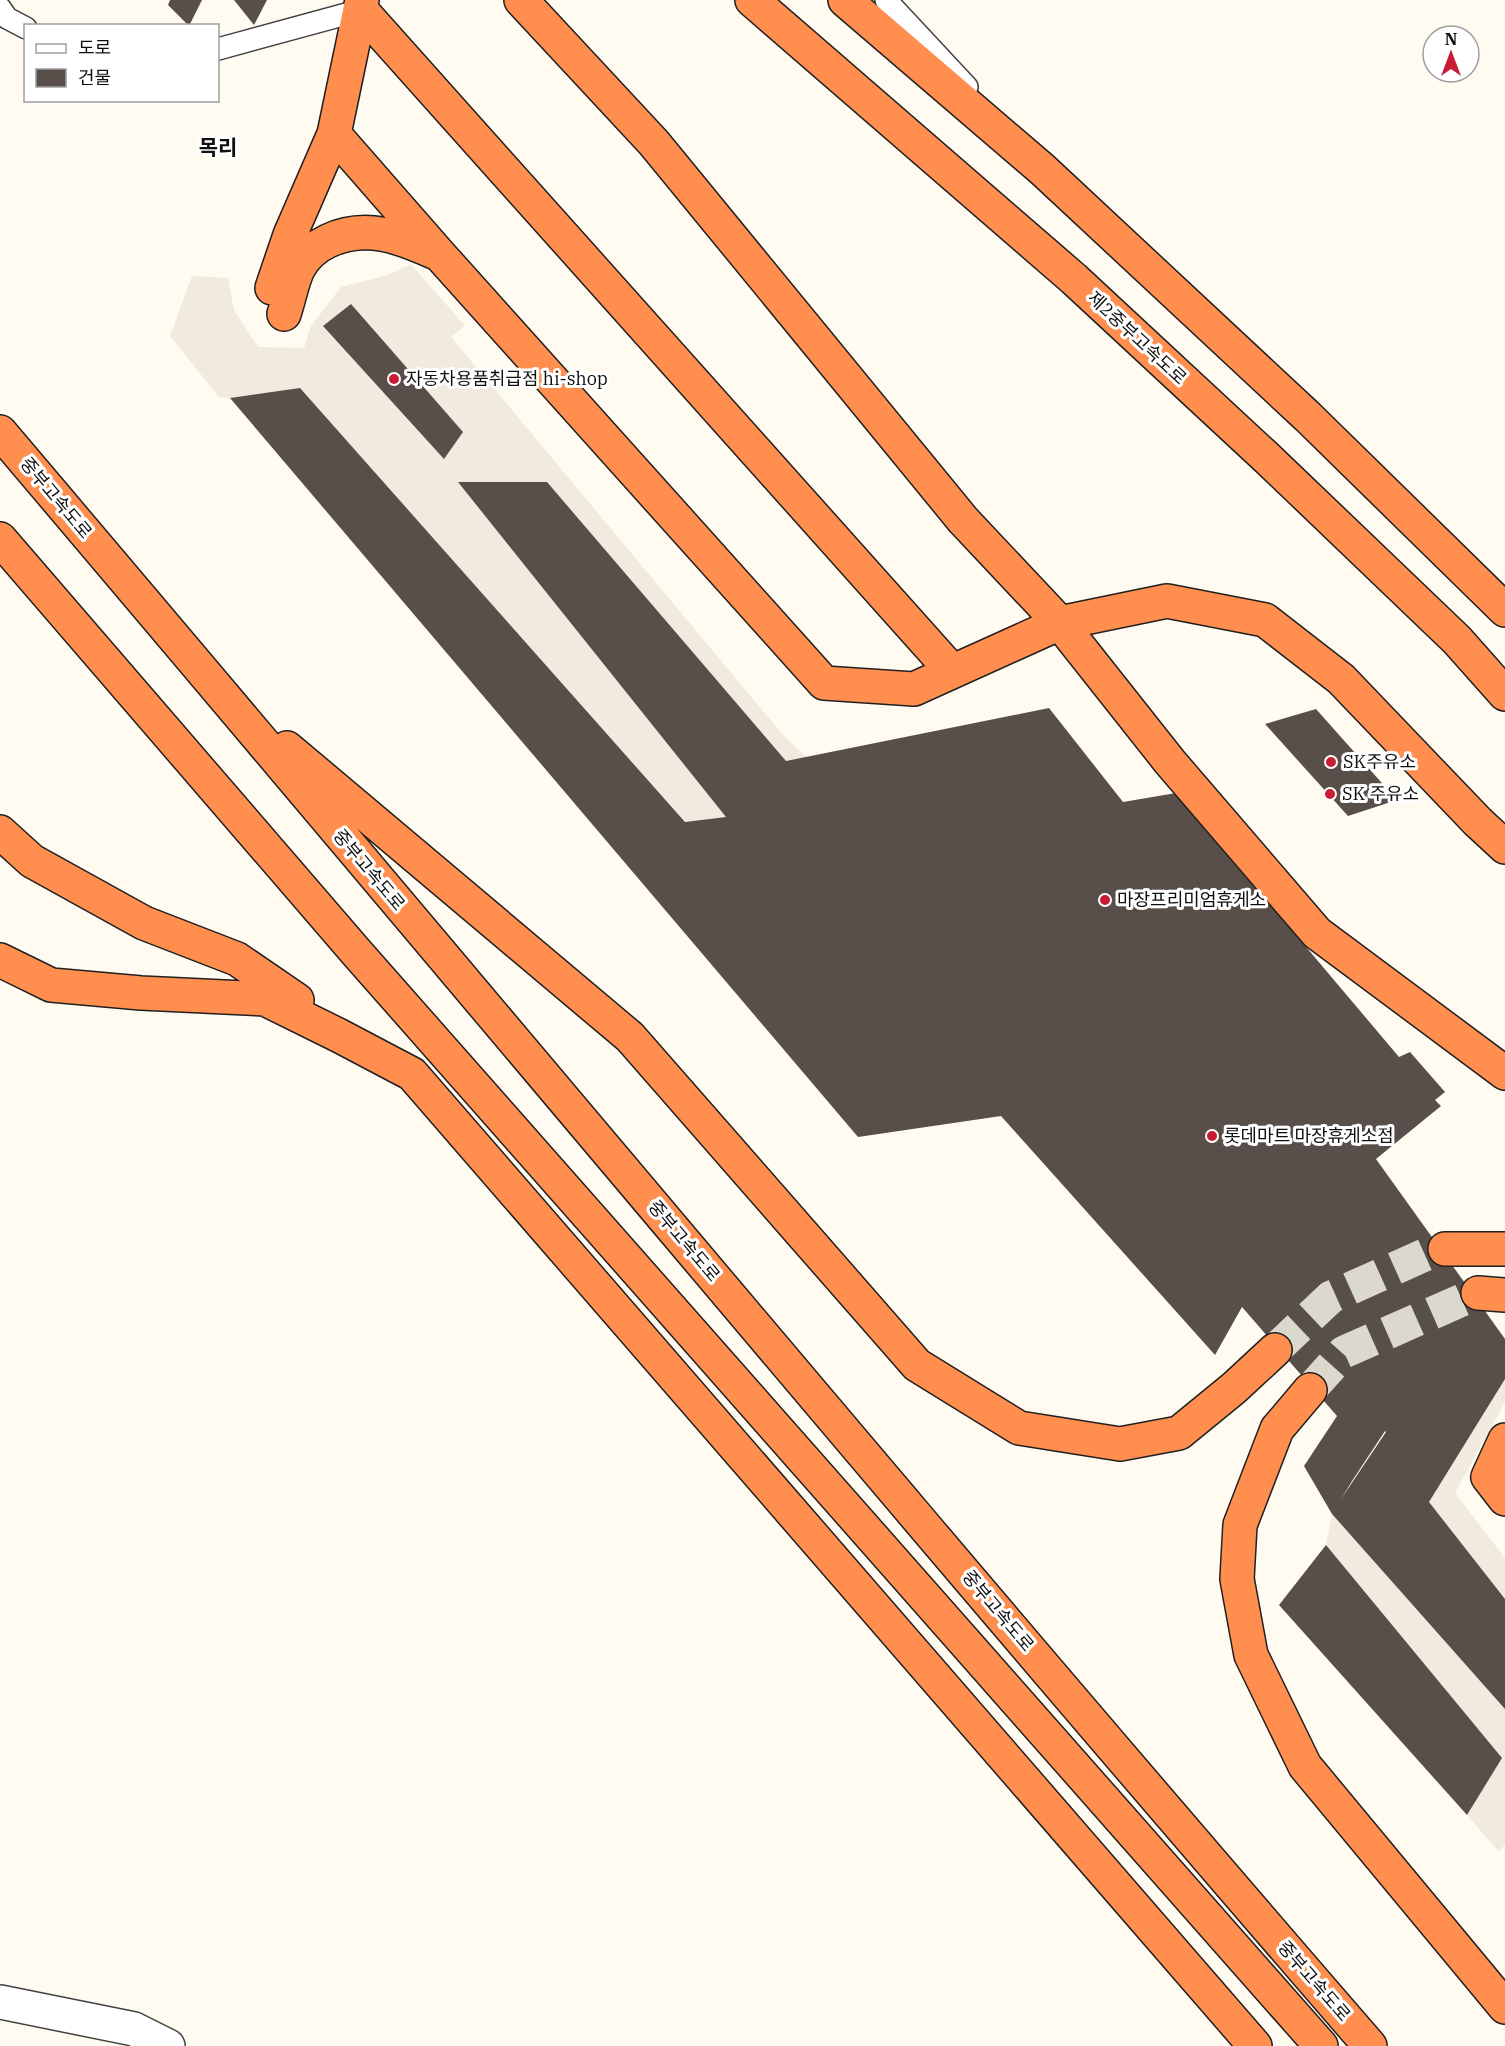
<svg xmlns="http://www.w3.org/2000/svg" width="1505" height="2046" viewBox="0 0 1505 2046" font-family="'IBM Plex Serif','Noto Sans KR',serif">
<style>
.plaza{fill:#f1eade}
.building{fill:#584e4a;fill-rule:evenodd}
.lines{fill:none;stroke-linecap:round;stroke-linejoin:round}
.highway-tunnel{stroke:#dbd8ce;stroke-width:33;stroke-dasharray:33 16;stroke-linecap:butt}
.lane-casing{stroke:#424242;stroke-width:24}
.street-casing{stroke:#424242;stroke-width:36}
.highway-casing{stroke:#202020;stroke-width:36}
.lane{stroke:#fff;stroke-width:21}
.street{stroke:#fff;stroke-width:33}
.highway{stroke:#ff8e4f;stroke-width:33}
.poi-dot{fill:#ca1b35;stroke:#fff;stroke-width:2}
.labels{text-anchor:middle;stroke-width:6;stroke-linejoin:round;paint-order:stroke}
.street-label{font-size:18px;fill:#0f0f0f;stroke:#fff}
.poi-label{font-size:18px;fill:#0f0f0f;stroke:#fff;text-anchor:start}
.quarter-label{font-size:21px;font-weight:bold;fill:#0f0f0f;stroke:#fff}
</style>
<rect width="100%" height="100%" fill="#fffbf0"/>
<path class="plaza" d="M411,264L465,326L451,337L783,735L806,757L786,761L547,482H459L726,817L685,822L300,388L230,398L219,397L170,336L192,276L228,278L234,310L258,347L304,348L311,326L341,287L388,275Z
M1505,1379V1402L1455,1493L1505,1558V1599L1429,1502Z
M1332,1514L1505,1709V1844L1499,1852L1467,1815L1499,1755L1326,1545Z"/>
<path class="building" d="M170,0H202L189,26L168,5Z
M234,0H267L254,25Z
M351,304L463,432L444,459L323,326Z
M300,388L685,822L726,817L458,482H547L786,761L1049,708L1123,802L1176,793L1399,1057L1410,1052L1445,1092L1435,1100L1441,1106L1376,1159L1505,1339V1379L1429,1502L1505,1599V1709L1332,1514L1304,1466L1337,1416L1242,1307L1215,1355L1001,1116L858,1137L230,398ZM1385,1431L1386,1432L1341,1499L1352,1481Z
M1316,709L1397,800L1348,816L1265,724Z
M1326,1545L1502,1758L1467,1815L1279,1605Z"/>
<g class="lines">
<path class="highway-tunnel" d="M1275,1350L1331,1297L1438,1249H1445
M1310,1390L1344,1352L1478,1293"/>
<defs>
<path id="lane" d="M886,0L967,87
M0,8L7,18L26,28
M218,49L361,10"/>
<path id="street" d="M0,2002L134,2029L168,2046"/>
<path id="highway" d="M362,0L334,134L439,254L824,683L914,689L1060,623L1167,601L1265,620L1341,679L1478,822L1505,847
M521,0L654,143L963,520L1060,623L1170,762L1317,933L1505,1073
M752,0L1074,279L1268,459L1457,640L1505,694
M845,0L1042,169L1308,417L1505,610
M361,10L952,671
M272,288L290,235L334,134
M284,314C289,299 292,282 298,269C305,256 315,247 328,241C366,223 400,237 436,253
M0,432C457,970 908,1513 1370,2046
M0,539L357,953L1321,2046
M287,748L630,1037L917,1365L1019,1428L1120,1444L1179,1433L1234,1388L1275,1350
M0,832L32,861L144,923L237,959L297,1000
M0,960L51,985L141,993L265,999L338,1035L412,1074L1255,2046
M1445,1249H1505
M1478,1293L1505,1295
M1310,1390L1277,1429L1240,1525L1237,1579L1251,1655L1305,1766L1505,2007
M1505,1440L1488,1477L1505,1499"/>
</defs>
<use href="#lane" class="lane-casing"/>
<use href="#street" class="street-casing"/>
<use href="#highway" class="highway-casing"/>
<use href="#lane" class="lane"/>
<use href="#street" class="street"/>
<use href="#highway" class="highway"/>
</g>
<g class="poi-dot">
<circle cx="394" cy="379" r="6"/>
<circle cx="1331" cy="762" r="6"/>
<circle cx="1330" cy="794" r="6"/>
<circle cx="1105" cy="900" r="6"/>
<circle cx="1212" cy="1136" r="6"/>
</g>
<g class="labels">
<g class="street-label">
<text transform="translate(1137 338) rotate(43)" y="6">제2중부고속도로</text>
<text transform="translate(56 498) rotate(50)" y="6">중부고속도로</text>
<text transform="translate(369 870) rotate(50)" y="6">중부고속도로</text>
<text transform="translate(684 1241) rotate(50)" y="6">중부고속도로</text>
<text transform="translate(998 1611) rotate(50)" y="6">중부고속도로</text>
<text transform="translate(1314 1981) rotate(49)" y="6">중부고속도로</text>
</g>
<g class="poi-label">
<text x="406" y="385">자동차용품취급점 hi-shop</text>
<text x="1343" y="768">SK주유소</text>
<text x="1342" y="800">SK 주유소</text>
<text x="1117" y="906">마장프리미엄휴게소</text>
<text x="1224" y="1142">롯데마트 마장휴게소점</text>
</g>
<g class="quarter-label">
<text x="218" y="155">목리</text>
</g>
</g>
<rect x="24" y="24" width="195" height="78" fill="#ffffff" stroke="#9f9f9f" stroke-width="1.5"/>
<rect x="36" y="44" width="30" height="9" fill="#ffffff" stroke="#9f9f9f" stroke-width="1.5"/>
<text x="78" y="54" font-size="18" fill="#0f0f0f">도로</text>
<rect x="36" y="69" width="30" height="18" fill="#584e4a" stroke="#9f9f9f" stroke-width="1.5"/>
<text x="78" y="84" font-size="18" fill="#0f0f0f">건물</text>
<g transform="translate(1451 54)"><circle r="28" fill="#ffffff" stroke="#9f9f9f" stroke-width="1.5"/>
<path d="M0-4.5L10 22L0 15L-10 22Z" fill="#ca1b35"/>
<text y="-9" font-size="16" font-weight="bold" text-anchor="middle" fill="#0f0f0f">N</text>
</g>
</svg>
